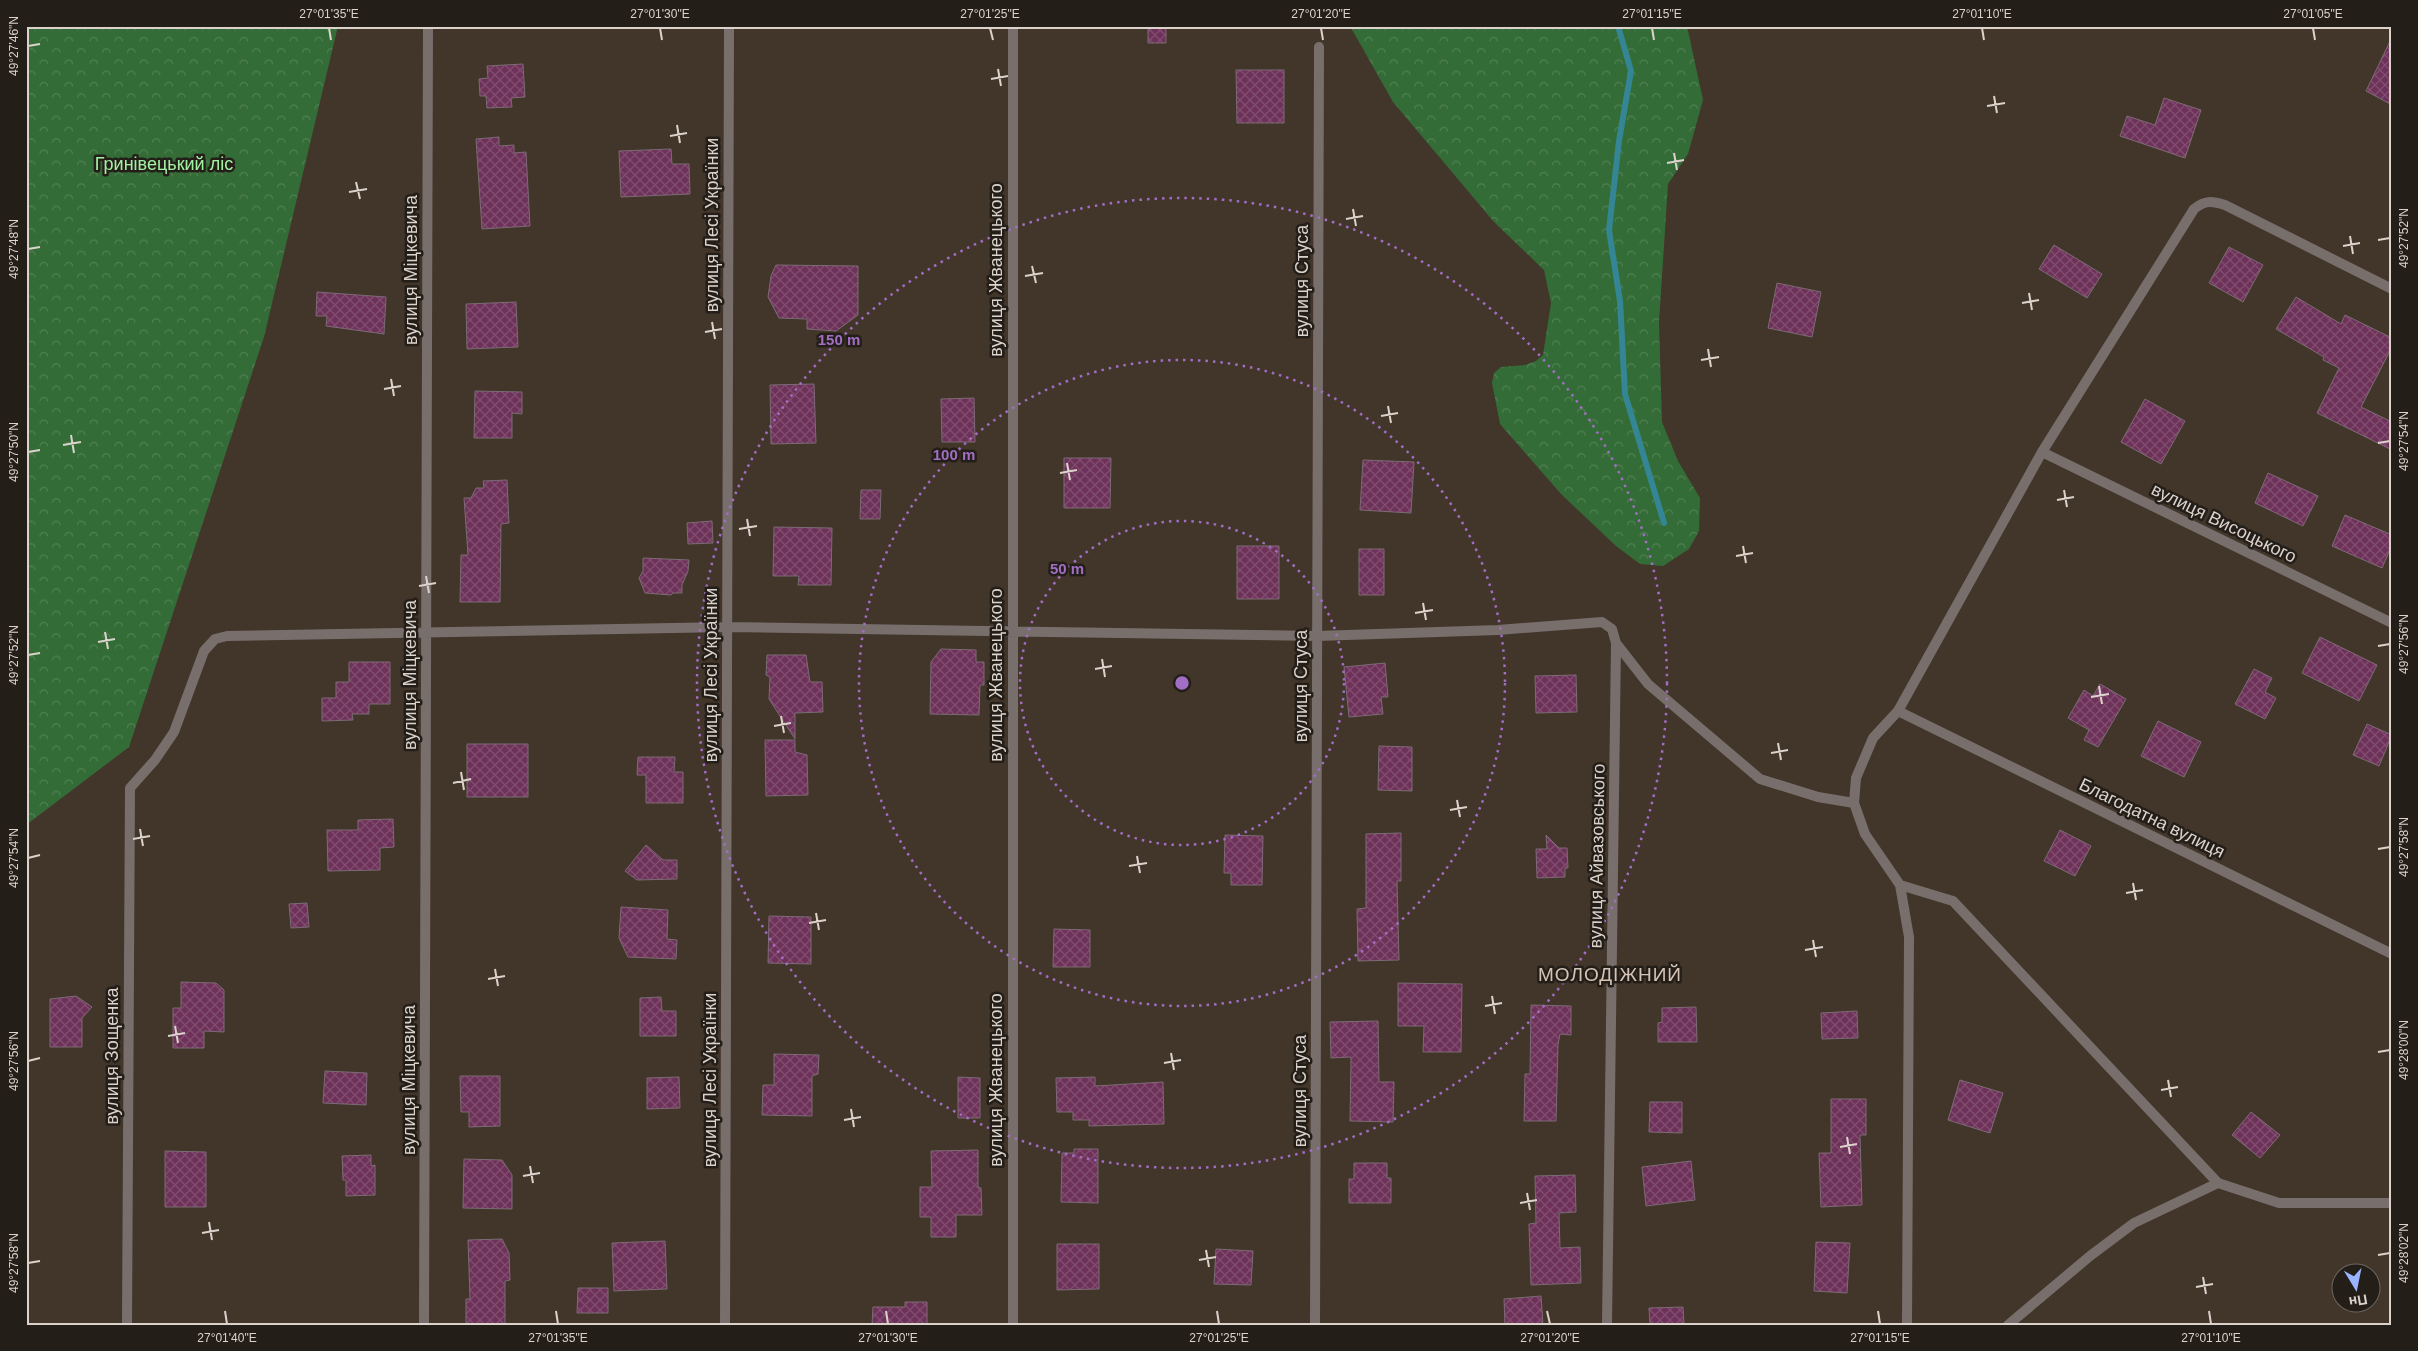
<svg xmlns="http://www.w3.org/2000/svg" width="2418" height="1351" viewBox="0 0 2418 1351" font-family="Helvetica,sans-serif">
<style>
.forest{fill:url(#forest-crowns)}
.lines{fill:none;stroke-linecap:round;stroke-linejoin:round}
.stream{stroke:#348695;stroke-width:6}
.building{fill:url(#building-cross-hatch);stroke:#7c6b75}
.minor{stroke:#786f6c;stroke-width:10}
.ticks{fill:none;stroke:#dbd2cc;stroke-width:2}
.ring{fill:none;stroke:#a16ec4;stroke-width:2.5;stroke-dasharray:2.5 5}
.labels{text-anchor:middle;stroke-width:5;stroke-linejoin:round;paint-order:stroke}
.park-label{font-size:18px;fill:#a2f1a3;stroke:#241e19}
.street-label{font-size:18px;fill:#dbd2cc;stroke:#241e19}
.neighbourhood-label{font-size:19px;letter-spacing:1px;fill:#d5c4b6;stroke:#241e19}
.centre{fill:#a16ec4;stroke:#241e19;stroke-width:2.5}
.ring-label{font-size:15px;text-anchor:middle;font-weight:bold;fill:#a16ec4;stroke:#241e19;stroke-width:5;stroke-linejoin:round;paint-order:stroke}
.neatline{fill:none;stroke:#dbd2cc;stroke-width:2}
.ticks-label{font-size:12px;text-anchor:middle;fill:#dbd2cc}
</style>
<defs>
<pattern id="forest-crowns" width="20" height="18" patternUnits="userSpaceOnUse" patternTransform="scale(1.25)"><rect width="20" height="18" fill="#346c37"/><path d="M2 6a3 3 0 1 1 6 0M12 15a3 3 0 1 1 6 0" fill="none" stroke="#518053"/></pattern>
<pattern id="building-cross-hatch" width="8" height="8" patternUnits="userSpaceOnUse" patternTransform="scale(1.25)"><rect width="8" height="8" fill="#6e3159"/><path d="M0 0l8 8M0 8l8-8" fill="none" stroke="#824e70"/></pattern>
</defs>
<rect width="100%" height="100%" fill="#42352a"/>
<path class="forest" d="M26,26H338L264,337L129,747L26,825Z
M1350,26H1687L1703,100L1688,154L1668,184L1659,322L1662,422L1678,461L1700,498L1699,531L1689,549L1663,566L1640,564L1616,546L1561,494L1500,424L1492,383L1494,373L1501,367L1525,365L1536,361L1543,355L1551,303L1544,270L1494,222L1393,102Z"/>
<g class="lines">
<path class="stream" d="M1618,26L1631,71L1619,141L1609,230L1620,301L1625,394L1664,523"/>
</g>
<path class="building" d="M1148,26H1166V43H1148Z
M2392,37V105L2366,91Z
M523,64L525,97L511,98L512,107L487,108L486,96H480L479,79L488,78L487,66Z
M1236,70H1284V123H1237Z
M2164,98L2201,110L2185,158L2120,136L2127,116L2155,125Z
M499,137V146L514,145V153L526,152L530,226L482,229L476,139Z
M671,149L672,164H689L690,194L621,197L619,151Z
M2054,245L2102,274L2087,298L2039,269Z
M2229,247L2263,265L2243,302L2209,283Z
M776,265L858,266V315L836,331L807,329V319L779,318L768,297L771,276Z
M1777,283L1821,292L1812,337L1768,328Z
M317,292L386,297L384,334L326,326L327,316H316Z
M2296,297L2341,324L2345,315L2392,338V347L2361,407L2392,422V450L2317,413L2339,368L2323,360L2324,357L2276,329Z
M516,302L518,347L467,349L466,304Z
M814,384L816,443L771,444L770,385Z
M475,391L522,392V414L512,413V438H474Z
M974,398L975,442H942L941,399Z
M2145,399L2185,421L2161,464L2121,442Z
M1064,458H1111L1110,508H1064Z
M1363,460L1414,462L1411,513L1360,510Z
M2268,473L2318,496L2303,526L2255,503Z
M507,480L509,523L501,524L500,602H460L461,555H468L464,498H471L476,488H484L483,481Z
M861,490H881L880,519H860Z
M2345,515L2392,535V545L2382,568L2332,546Z
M712,521L713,543L688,544L687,523Z
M774,527L832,528L831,585H798L799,576H773Z
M1237,546H1279V599H1237Z
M1359,549H1384V595H1359Z
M643,558L689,560L688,571L682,585V593H673L671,595L645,593L639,578L643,571Z
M2320,637L2377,665L2359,701L2302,673Z
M941,649L976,650V662H984V685H980L979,715L930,714L931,662Z
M767,655H806L810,682H822L823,712L795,713V739L769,699L770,677L766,675Z
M349,662H390V704H369V714H352L353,720L322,721V698H336V682H349Z
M1385,663L1388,697H1381L1383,714L1349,717L1344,667Z
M2254,669L2272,678L2265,692L2276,698L2265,719L2235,704Z
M1576,675L1577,712L1536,713L1535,676Z
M2100,684L2126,699L2098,747L2084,740L2089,730L2068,718L2084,690L2093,696Z
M2158,721L2201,742L2184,777L2141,756Z
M2367,724L2392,735L2379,766L2353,755Z
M765,740H795V752L807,755L808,795L766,796Z
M467,744H528V797H467Z
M1379,746L1412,747V791L1378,790Z
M638,757H675L674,772H683V803H646V775H637Z
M393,819L394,847L380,848V870L328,871L327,830H358V820Z
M2060,830L2091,846L2075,876L2044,861Z
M1401,833V881H1397L1399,960L1358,961L1357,909L1366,908V834Z
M1225,835L1263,836L1262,885H1231V873H1224Z
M1546,835L1559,848H1567L1568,868H1565V877L1537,878L1536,849H1547Z
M646,845L663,860H677V879L637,880L625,871Z
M307,903L309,927L291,928L289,904Z
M621,907L668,910L667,939L677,940L676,959L628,957L619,938Z
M769,916L811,917V964L768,963Z
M1054,929L1090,930V967H1053Z
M181,982L216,983L224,990V1032L204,1031V1048H173V1008H181Z
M1398,983L1462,984L1461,1052H1423L1424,1026H1398Z
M76,996L92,1007L82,1018V1047H50V999Z
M661,997L662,1011H676V1036H640V998Z
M1531,1005L1571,1006V1035L1560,1034L1558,1045L1556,1121H1524L1525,1074H1530Z
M1696,1007L1697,1042H1658V1023L1662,1022V1008Z
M1857,1011L1858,1038L1822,1039L1821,1013Z
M1378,1021L1379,1082H1394L1393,1122L1350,1121L1351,1057L1331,1058L1330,1022Z
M774,1054L819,1055L818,1074L812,1076V1116L762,1115L763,1085H774Z
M325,1071L367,1073L366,1105L323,1103Z
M460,1076H500V1126L469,1127V1112H461Z
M679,1077L680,1108L647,1109V1078Z
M958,1077L980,1078V1118H958Z
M1095,1077V1086L1163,1082L1164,1124L1089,1126V1120H1073V1112H1057L1056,1078Z
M1960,1080L2003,1093L1990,1133L1948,1120Z
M1831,1099H1866V1135H1860L1862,1205L1821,1207L1819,1153H1831Z
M1650,1102H1682V1133L1649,1132Z
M2251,1112L2280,1135L2260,1158L2232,1135Z
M1074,1149H1098V1203L1061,1202L1062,1153H1074Z
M978,1150V1187L981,1188L982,1215H956V1237H931V1217H920V1187H932L931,1151Z
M165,1151L206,1152V1207H165Z
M371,1155V1166L375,1165V1195L346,1196V1180H343L342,1156Z
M464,1159L502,1160L512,1175V1209L463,1208Z
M1691,1161L1695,1200L1646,1206L1642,1167Z
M1354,1163H1387V1178H1391V1203H1349V1179H1354Z
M1575,1175L1576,1212L1559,1213L1560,1248L1580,1247L1581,1283L1531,1285L1529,1224L1536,1223L1535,1176Z
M502,1239L509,1253L510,1280L505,1281V1325H466V1299H470L468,1240Z
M665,1241L667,1289L614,1291L612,1243Z
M1816,1242L1850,1243L1847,1293L1814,1291Z
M1057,1244H1099V1289L1057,1290Z
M1216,1249L1253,1251L1251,1285L1214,1284Z
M578,1288H608V1313H577Z
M1541,1296L1543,1325H1505L1504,1299Z
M905,1302H927V1325H872L873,1307H905Z
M1683,1307L1684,1325H1650L1649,1308Z"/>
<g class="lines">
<path class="minor" d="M2042,452L2392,623
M1616,643L1648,684L1760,779L1818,797L1854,803
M1898,711L2392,954
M1900,885L1953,901L2218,1183L2279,1203H2392
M127,1325L130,788L155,760L174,732L204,651L215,639L227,636L727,627L1317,636L1498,630L1602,622L1612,629L1616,643L1607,1325
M424,1325L428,26
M725,1325L729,26
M1013,1325V26
M1315,1325L1319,47
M1907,1325L1909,937L1900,885L1865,834L1854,803L1856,778L1873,738L1898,711L2042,452L2194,209C2205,200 2212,201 2225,205L2392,289
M2008,1325L2090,1256L2134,1223L2218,1183"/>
</g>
<path class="ticks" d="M329,28L331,40M660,28L662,40M990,28L993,40M1321,28L1323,40M1652,28L1654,40M1982,28L1984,40M2313,28L2315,40M28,46L40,44M998,69L1001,86M991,79L1008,76M1994,96L1997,113M1987,106L2005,103M677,125L680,143M670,136L687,133M1674,153L1677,170M1667,163L1684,160M356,182L360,199M349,192L367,189M1353,209L1356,226M1346,219L1363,216M2350,236L2353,254M2378,240L2390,238M2343,246L2360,243M28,249L40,247M1032,266L1036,283M1025,276L1043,273M2029,293L2032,310M2022,303L2039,300M712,322L715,339M705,332L722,329M1708,349L1711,367M1701,360L1719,357M391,379L394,396M384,389L401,386M1388,406L1391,423M1381,416L1398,413M71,435L74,453M2378,443L2390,441M63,445L81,442M28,452L40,450M1067,463L1070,480M1060,473L1077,470M2064,490L2067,507M2057,500L2074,497M747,519L750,536M739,529L757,526M1743,546L1746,563M1736,556L1753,553M426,576L429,593M419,586L436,583M1423,603L1426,620M1415,613L1433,610M105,632L108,649M98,642L115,639M2378,646L2390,644M28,655L40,653M1102,659L1105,677M1095,669L1112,666M2099,686L2102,704M2091,697L2109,694M781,716L784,733M774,726L791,723M1778,743L1781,760M1771,753L1788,750M461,772L464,790M453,783L471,779M1457,800L1460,817M1450,810L1467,807M140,829L143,846M133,839L150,836M2378,849L2390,847M1137,856L1140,873M28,858L40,855M1129,866L1147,863M2133,883L2136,900M2126,893L2143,890M816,913L819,930M809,923L826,920M1813,940L1816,957M1805,950L1823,947M495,969L498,986M488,979L505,976M1492,996L1495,1014M1485,1006L1502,1003M175,1026L178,1043M168,1036L185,1033M2378,1052L2390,1050M1171,1053L1174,1070M28,1061L40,1058M1164,1063L1181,1060M2168,1080L2171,1097M2161,1090L2178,1087M851,1109L854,1127M844,1120L861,1117M1847,1137L1850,1154M1840,1147L1857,1144M530,1166L533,1183M523,1176L540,1173M1527,1193L1530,1210M1520,1203L1537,1200M209,1222L212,1240M202,1233L219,1230M1206,1250L1209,1267M2378,1255L2390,1253M1199,1260L1216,1257M28,1263L40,1261M2203,1277L2206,1294M2196,1287L2213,1284M225,1311L227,1324M556,1311L558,1324M886,1311L888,1324M1217,1311L1219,1324M1547,1311L1550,1324M1878,1311L1880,1324M2209,1311L2211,1324"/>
<g class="ring">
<circle cx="1182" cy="683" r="162"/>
<circle cx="1182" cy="683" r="323"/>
<circle cx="1182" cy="683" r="485"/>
</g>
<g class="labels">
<g class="park-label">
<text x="164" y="170">Гринівецький ліс</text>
</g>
<g class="street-label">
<text transform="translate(712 225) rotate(-90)" y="6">вулиця Лесі Українки</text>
<text transform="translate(411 270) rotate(-90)" y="6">вулиця Міцкевича</text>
<text transform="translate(996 270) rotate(-90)" y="6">вулиця Жванецького</text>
<text transform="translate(1302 281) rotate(-90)" y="6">вулиця Стуса</text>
<text transform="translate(2224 523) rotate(26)" y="6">вулиця Висоцького</text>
<text transform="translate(410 675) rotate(-90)" y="6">вулиця Міцкевича</text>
<text transform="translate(711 675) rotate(-90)" y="6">вулиця Лесі Українки</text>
<text transform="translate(996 675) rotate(-90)" y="6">вулиця Жванецького</text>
<text transform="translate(1301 686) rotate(-90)" y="6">вулиця Стуса</text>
<text transform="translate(2152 818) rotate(26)" y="6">Благодатна вулиця</text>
<text transform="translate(1597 856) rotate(-89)" y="6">вулиця Айвазовського</text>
<text transform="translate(112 1056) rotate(-90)" y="6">вулиця Зощенка</text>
<text transform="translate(409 1080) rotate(-90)" y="6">вулиця Міцкевича</text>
<text transform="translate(710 1080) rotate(-90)" y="6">вулиця Лесі Українки</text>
<text transform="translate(996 1080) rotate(-90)" y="6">вулиця Жванецького</text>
<text transform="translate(1300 1091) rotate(-90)" y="6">вулиця Стуса</text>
</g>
<g class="neighbourhood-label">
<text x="1610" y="981">МОЛОДІЖНИЙ</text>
</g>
</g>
<circle cx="1182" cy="683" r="8" class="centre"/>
<g class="ring-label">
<text x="839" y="345">150 m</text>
<text x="954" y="460">100 m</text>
<text x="1067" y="574">50 m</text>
</g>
<rect width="2418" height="1351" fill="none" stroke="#241e19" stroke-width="55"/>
<g transform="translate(2356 1288) rotate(170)"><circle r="24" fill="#241e19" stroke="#6d6661"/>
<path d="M0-4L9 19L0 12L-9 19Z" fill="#98b5fd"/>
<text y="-8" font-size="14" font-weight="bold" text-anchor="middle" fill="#dbd2cc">Пн</text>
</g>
<rect x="28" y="28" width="2362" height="1296" class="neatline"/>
<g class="ticks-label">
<text x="329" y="18">27°01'35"E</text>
<text x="660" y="18">27°01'30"E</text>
<text x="990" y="18">27°01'25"E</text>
<text x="1321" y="18">27°01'20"E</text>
<text x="1652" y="18">27°01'15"E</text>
<text x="1982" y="18">27°01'10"E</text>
<text x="2313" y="18">27°01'05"E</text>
<text transform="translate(14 46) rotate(-90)" y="4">49°27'46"N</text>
<text transform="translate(2404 238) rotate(-90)" y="4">49°27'52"N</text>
<text transform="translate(14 249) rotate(-90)" y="4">49°27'48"N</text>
<text transform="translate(2404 441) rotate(-90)" y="4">49°27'54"N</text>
<text transform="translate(14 452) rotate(-90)" y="4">49°27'50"N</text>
<text transform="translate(2404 644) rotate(-90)" y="4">49°27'56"N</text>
<text transform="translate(14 655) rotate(-90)" y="4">49°27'52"N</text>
<text transform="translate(2404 847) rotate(-90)" y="4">49°27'58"N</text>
<text transform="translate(14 858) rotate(-90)" y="4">49°27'54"N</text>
<text transform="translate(2404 1050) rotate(-90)" y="4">49°28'00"N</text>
<text transform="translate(14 1061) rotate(-90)" y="4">49°27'56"N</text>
<text transform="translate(2404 1253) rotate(-90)" y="4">49°28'02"N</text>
<text transform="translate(14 1263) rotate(-90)" y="4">49°27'58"N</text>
<text x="227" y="1342">27°01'40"E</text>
<text x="558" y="1342">27°01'35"E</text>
<text x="888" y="1342">27°01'30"E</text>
<text x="1219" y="1342">27°01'25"E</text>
<text x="1550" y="1342">27°01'20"E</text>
<text x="1880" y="1342">27°01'15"E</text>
<text x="2211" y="1342">27°01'10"E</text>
</g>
</svg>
